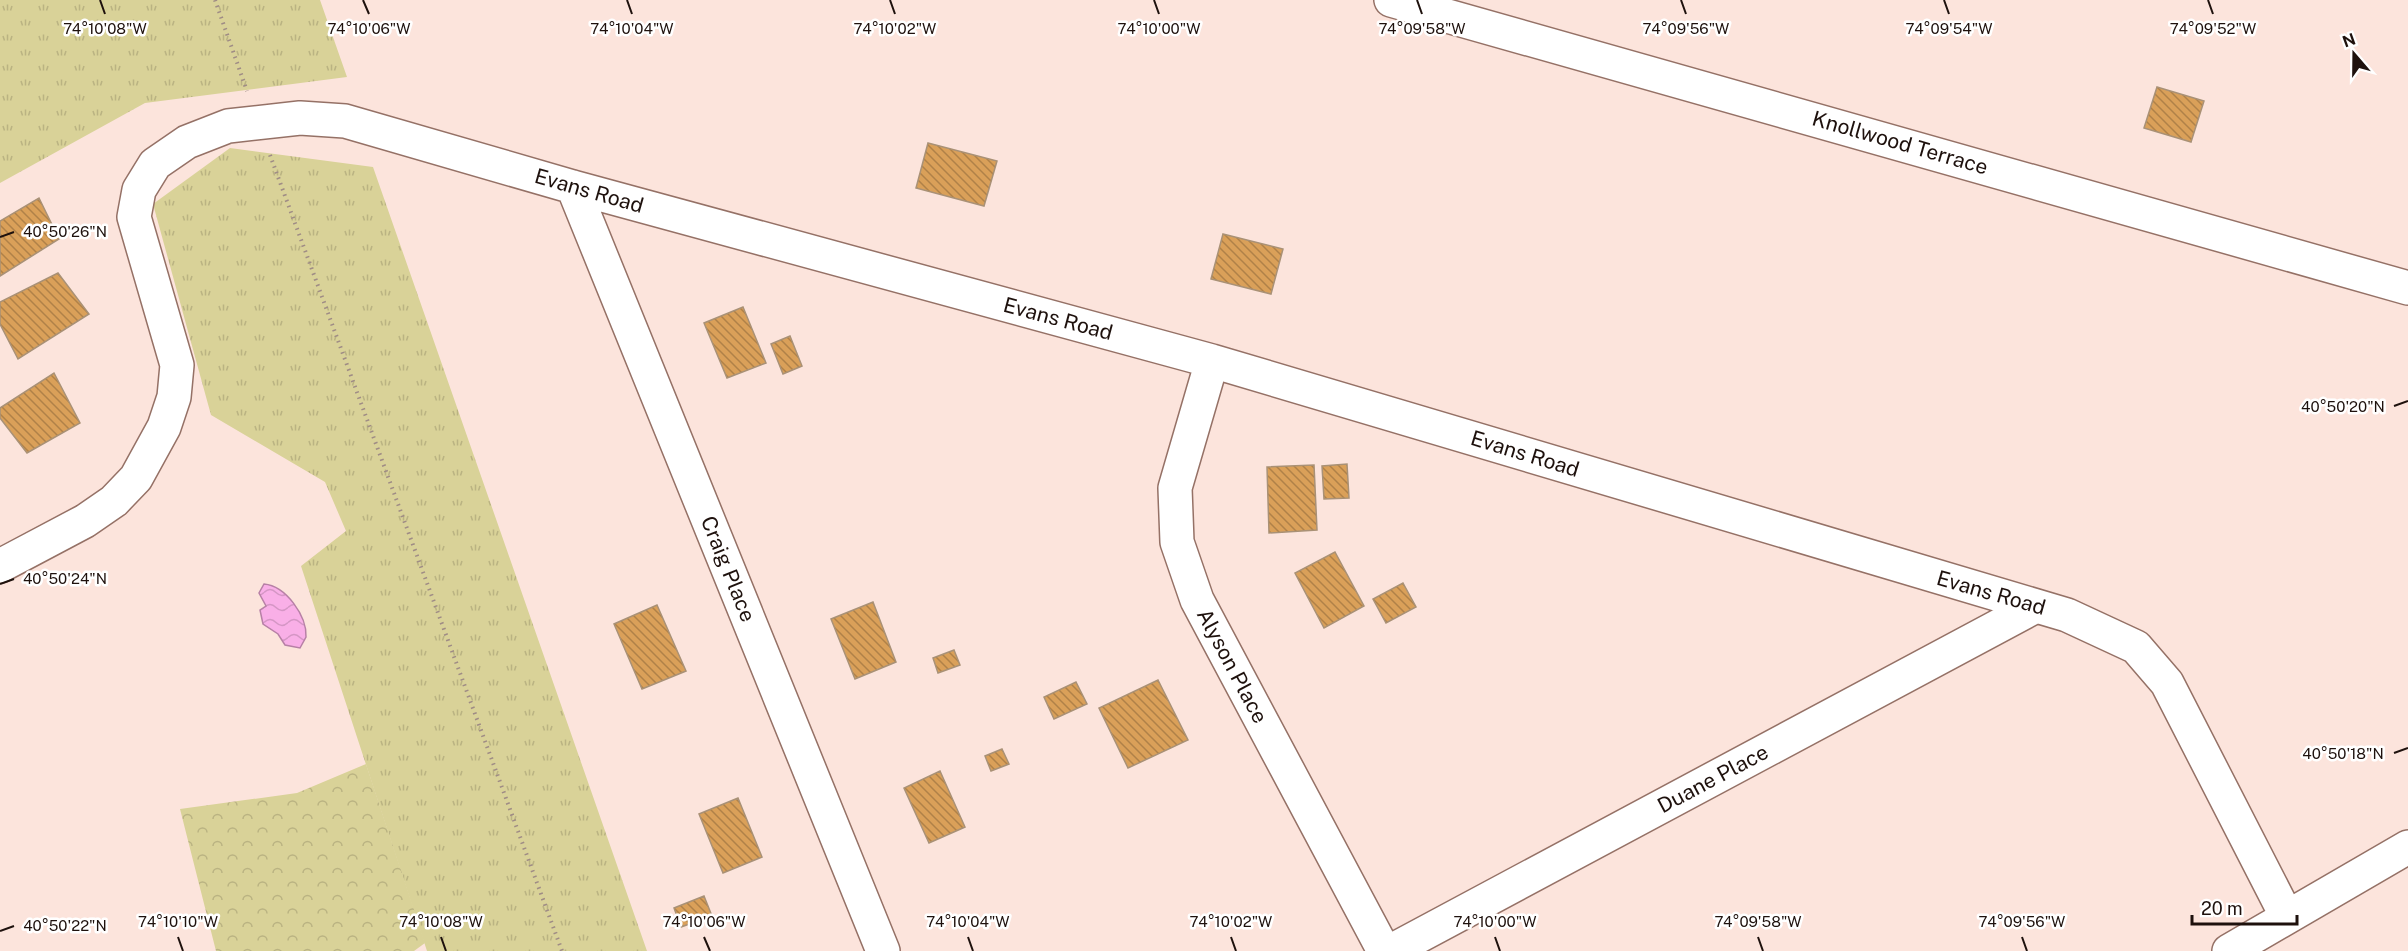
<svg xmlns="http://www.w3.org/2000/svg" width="2408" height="951" viewBox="0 0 2408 951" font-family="'Public Sans',sans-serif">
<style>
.grass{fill:url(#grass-tufts)}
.forest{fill:url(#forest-crowns)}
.water{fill:url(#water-waves);stroke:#b780a6;stroke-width:1.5}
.building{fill:url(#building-back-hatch);stroke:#a99176;stroke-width:1.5}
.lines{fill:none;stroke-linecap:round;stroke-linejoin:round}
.minor-casing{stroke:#957166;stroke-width:36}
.path{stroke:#9f8c85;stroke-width:4;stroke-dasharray:1.5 4.5;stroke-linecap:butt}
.minor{stroke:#fff;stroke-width:33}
.ticks{fill:none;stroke:#1e110d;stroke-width:2}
.labels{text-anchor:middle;stroke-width:5;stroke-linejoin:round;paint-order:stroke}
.street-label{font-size:21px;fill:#1e110d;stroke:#fff}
.ticks-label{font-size:15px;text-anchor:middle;fill:#1e110d;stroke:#fff;stroke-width:5;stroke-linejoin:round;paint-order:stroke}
</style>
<defs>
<pattern id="grass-tufts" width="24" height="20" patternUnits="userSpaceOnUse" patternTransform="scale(1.5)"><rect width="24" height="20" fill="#d9d298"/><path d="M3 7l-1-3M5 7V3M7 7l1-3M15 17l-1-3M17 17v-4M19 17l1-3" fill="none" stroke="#bab382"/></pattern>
<pattern id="forest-crowns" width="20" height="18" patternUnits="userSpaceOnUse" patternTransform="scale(1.5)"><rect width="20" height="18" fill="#d9d298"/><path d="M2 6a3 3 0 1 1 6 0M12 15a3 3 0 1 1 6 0" fill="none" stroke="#bab382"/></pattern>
<pattern id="water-waves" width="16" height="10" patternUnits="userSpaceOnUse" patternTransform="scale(1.5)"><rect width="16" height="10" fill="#f9afe7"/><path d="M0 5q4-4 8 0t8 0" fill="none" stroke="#d596c5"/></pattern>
<pattern id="building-back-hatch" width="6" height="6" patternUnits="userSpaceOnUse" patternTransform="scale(1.5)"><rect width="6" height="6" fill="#daa059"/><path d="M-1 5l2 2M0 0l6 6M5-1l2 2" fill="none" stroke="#b08148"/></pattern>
</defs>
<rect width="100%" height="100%" fill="#fce4dc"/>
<path class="grass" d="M0,0H320L347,77L145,103L0,183Z
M230,148L373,167L647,951H427L301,566L346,531L325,482L211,415L153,204Z"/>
<path class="forest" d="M366,764L425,943L414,951H216L180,809L297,793Z"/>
<path class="water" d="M264,584C286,586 307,616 306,637L300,648L285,645L278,634L263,624L260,610L266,606L259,593Z"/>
<path class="building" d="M2157,87L2204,101L2191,142L2144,128Z
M928,143L997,161L984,206L916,188Z
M39,198L59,239L0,276V221Z
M1223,234L1283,249L1271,294L1211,279Z
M58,273L89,314L18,359L0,324V302Z
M743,307L766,363L727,378L704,323Z
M790,336L802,366L783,374L771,344Z
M54,373L80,423L27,453L0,418V408Z
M1347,464L1349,498L1324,499L1322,466Z
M1314,465L1317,530L1269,533L1267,467Z
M1335,552L1364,606L1324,628L1295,573Z
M1403,583L1416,607L1386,623L1373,599Z
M873,602L896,662L855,679L831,619Z
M657,605L686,671L642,689L614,624Z
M954,650L960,665L938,673L933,658Z
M1158,680L1188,740L1128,768L1099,708Z
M1076,682L1087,704L1054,719L1044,697Z
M1002,749L1009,764L991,771L985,756Z
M940,771L965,827L929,843L904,788Z
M738,798L762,857L723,873L699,814Z
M704,896L712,916L681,927L674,908Z"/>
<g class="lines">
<defs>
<path id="minor" d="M1391,0L2408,288
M573,187L883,951
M1212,361L1175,488L1177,542L1197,600L1384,951
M0,566L85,521L114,501L136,478L164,427L174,397L177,365L134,217L139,190L155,164L187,142L228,126L300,118L345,121L573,187L1212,361L2067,615L2136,647L2167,683L2287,917
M1391,951L2036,606
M2229,951L2408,847"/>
</defs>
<use href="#minor" class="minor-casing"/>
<path class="path" d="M215,0L247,91
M270,155L562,951"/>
<use href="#minor" class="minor"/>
</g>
<path class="ticks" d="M100,0L105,14M363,0L369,14M627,0L632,14M890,0L895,14M1154,0L1159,14M1417,0L1422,14M1681,0L1686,14M1944,0L1949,14M2208,0L2213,14M0,237L14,232M2394,406L2408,401M0,584L14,579M2394,753L2408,748M0,931L14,926M178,937L183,951M441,937L446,951M704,937L710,951M968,937L973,951M1231,937L1236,951M1495,937L1500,951M1758,937L1763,951M2022,937L2027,951"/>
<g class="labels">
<g class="street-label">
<text transform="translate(1900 143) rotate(16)" y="7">Knollwood Terrace</text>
<text transform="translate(589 191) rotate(16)" y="7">Evans Road</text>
<text transform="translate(1058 319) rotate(15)" y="7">Evans Road</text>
<text transform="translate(1525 454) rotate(17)" y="7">Evans Road</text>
<text transform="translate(728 569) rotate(68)" y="7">Craig Place</text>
<text transform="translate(1991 593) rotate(16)" y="7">Evans Road</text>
<text transform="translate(1232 666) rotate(62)" y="7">Alyson Place</text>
<text transform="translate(1713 779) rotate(-28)" y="7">Duane Place</text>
</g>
</g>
<g class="ticks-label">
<text x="105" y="34">74°10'08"W</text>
<text x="369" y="34">74°10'06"W</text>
<text x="632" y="34">74°10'04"W</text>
<text x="895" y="34">74°10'02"W</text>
<text x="1159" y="34">74°10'00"W</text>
<text x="1422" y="34">74°09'58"W</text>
<text x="1686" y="34">74°09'56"W</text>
<text x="1949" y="34">74°09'54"W</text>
<text x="2213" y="34">74°09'52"W</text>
<text x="65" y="237">40°50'26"N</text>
<text x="2343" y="412">40°50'20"N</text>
<text x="65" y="584">40°50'24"N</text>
<text x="2343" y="759">40°50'18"N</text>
<text x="178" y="927">74°10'10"W</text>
<text x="441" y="927">74°10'08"W</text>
<text x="704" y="927">74°10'06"W</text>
<text x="968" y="927">74°10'04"W</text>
<text x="1231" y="927">74°10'02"W</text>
<text x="1495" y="927">74°10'00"W</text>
<text x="1758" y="927">74°09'58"W</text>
<text x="2022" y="927">74°09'56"W</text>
<text x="65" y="931">40°50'22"N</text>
</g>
<g transform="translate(2354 54) rotate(340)" stroke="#ffffff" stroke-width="4.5" paint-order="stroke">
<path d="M0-4.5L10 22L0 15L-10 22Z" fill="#1e110d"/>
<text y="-9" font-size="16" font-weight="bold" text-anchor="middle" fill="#1e110d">N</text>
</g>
<path d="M2192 915v9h105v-9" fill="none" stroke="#1e110d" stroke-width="3"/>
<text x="2201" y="915" font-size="18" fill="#1e110d" stroke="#ffffff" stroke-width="4.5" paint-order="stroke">20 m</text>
</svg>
